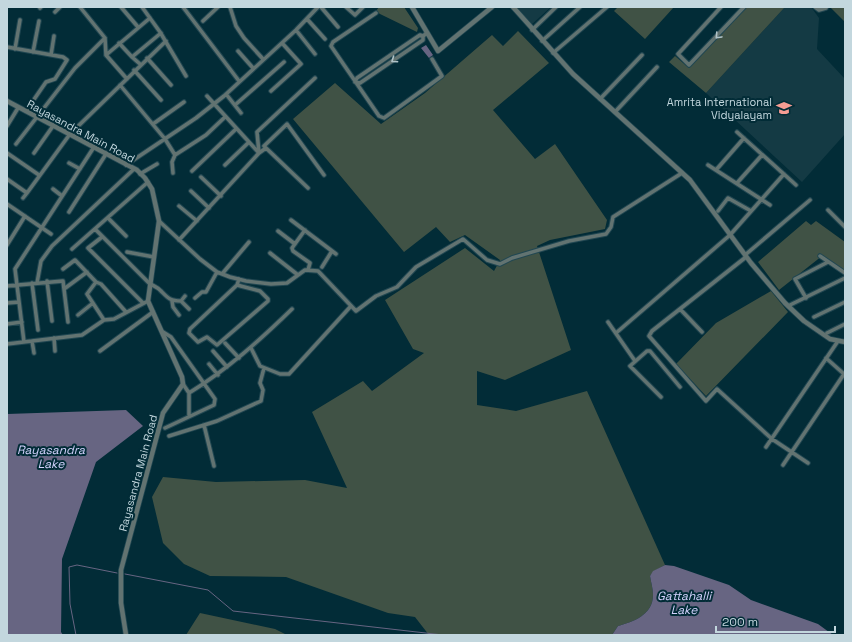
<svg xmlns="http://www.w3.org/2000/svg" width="852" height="642" viewBox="0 0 852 642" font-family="'Space Grotesk',sans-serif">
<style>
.built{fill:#143a44}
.green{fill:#405245}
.water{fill:#676582}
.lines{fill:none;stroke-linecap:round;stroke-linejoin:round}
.stream{stroke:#676582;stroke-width:1}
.minor-casing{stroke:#214752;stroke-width:5.5}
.tertiary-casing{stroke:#214752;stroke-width:6}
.minor{stroke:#627371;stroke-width:3.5}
.tertiary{stroke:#627371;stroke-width:4.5}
.oneway{stroke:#b0c3c8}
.labels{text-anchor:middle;stroke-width:4;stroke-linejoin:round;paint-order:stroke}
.poi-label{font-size:11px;fill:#c3d7de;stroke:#022c37;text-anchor:end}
.street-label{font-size:11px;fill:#c3d7de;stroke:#022c37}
.water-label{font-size:12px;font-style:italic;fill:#d3d2fd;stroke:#022c37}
</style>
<rect width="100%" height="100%" fill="#022c37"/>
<path class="built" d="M515,7H551L531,25Z
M785,7H811L819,18L817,49L845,79V134L802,182L706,93Z"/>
<path class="green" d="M379,7H404L418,28L417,32L380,14L376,11Z
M618,7H674L645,39L614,11Z
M746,7H785L706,93L669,62L675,56L689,68Z
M830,7H845V22Z
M518,31L549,63L493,110L535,159L555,144L607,220L605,229L550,240L537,246L571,350L505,380L477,371V405L516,411L587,391L665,565L654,571L650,576C651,582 653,589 653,595C653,615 633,622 618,626L612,635H429L415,617L388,613L286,577L210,576L184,564L163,543L152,497L163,477L216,482L305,480L347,488L312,412L363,381L372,391L424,353L413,349L385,300L465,248L494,271L500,260L465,235L450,242L436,227L404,252L293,119L335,83L381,124L425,93L492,35L503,46Z
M806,221L811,225L816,221L845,242V271L822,256L779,290L758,262Z
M771,291L788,312L706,396L676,364L716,323Z
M200,613L275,629L287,635H186Z"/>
<path class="water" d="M426,45L433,55L429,58L421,48Z
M126,410L143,426L96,462L62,559L61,632L63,635H7V414Z
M665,565L674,566L729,585L751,600L818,624L833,635H612L618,626C633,622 653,615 653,595C653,589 651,582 650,576L653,571Z"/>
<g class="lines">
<path class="stream" d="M125,574L208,590L233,611L443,635
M76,635L70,604L69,567L77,565L117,573"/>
<defs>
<path id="minor" d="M80,7L105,38L106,55
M121,7L138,27
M142,7L160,32L186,76
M183,7L239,81
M230,7L236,26L244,38L263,59
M321,7L338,27
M346,7L355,15L363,7
M721,7L678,54L689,65L744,7
M815,7L819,10L826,8
M40,8L41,7
M55,12L60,7
M376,13L333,42L331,46L379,116L384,118L442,76L432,59
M307,19L325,39
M203,21L218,7
M296,30L315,54
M532,30L556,7
M423,36V40L360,83L355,82L357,78L420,35L423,36L427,33
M542,41L580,7
M119,43L132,57
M7,47L63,57L67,60L55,79L46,82L26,111
M15,49L20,20
M238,51L253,68
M33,52L39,21
M553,53L607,7
M51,55L54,36
M147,58L171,85
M140,64L132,57L161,33
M134,70L161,100
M127,79L106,55L150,18
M120,85L165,139L175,155L206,135L225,117
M271,91L301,64L282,43
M226,94L241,113
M207,96L259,153L266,148L264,146L287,124L324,175
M600,99L642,55
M235,105L284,62
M615,112L657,67
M153,124L184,102
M7,126L18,108
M737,132L796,185
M16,144L75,68L105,38
M266,148L308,188
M7,153L39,175
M34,153L53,126
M69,163L80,169
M126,165L196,118L224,96L296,30L318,7
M225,165L248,143
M708,165L770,205
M716,170L744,138
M192,171L236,129
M173,173L172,162L175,155
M140,174L157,164
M201,177L221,196
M7,179L27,193L70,134L166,41
M737,183L762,155
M53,189L62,196
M191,191L209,208
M23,198L27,193
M7,204L51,234
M179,206L197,221
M828,210L845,227
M718,211L728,198L751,211
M69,212L106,154
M108,218L126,236
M291,220L336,254
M159,221L200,259L217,272L230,277L246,281L271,284L287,283L305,270L318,271L356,311L376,296L397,287L416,267L463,239L487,260L500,264L512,258L569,241L606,234L611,227L613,217L682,173
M95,229L149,283C153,286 158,287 161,291C168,298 170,301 181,301L189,309
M305,230L292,248L293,251L310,263L308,270
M278,231L295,244
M102,237L88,248L143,303
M179,240L259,153L257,132L315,78
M7,245L25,216
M72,249L148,182
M127,252L154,257
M270,253L298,275
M745,255L810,200
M820,256L845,273
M746,257L652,331L649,336L706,401L717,389L772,439L808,463
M322,267L332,251
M63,269L75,260L96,282L87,294L104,320
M222,274L249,242
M47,281L52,321
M96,282L101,284L126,312
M32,283L38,330
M37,283L41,261L52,246L134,169
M237,285L260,291L268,299V301L217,345L207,337L198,342L189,333L190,329L237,285L239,279
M7,286L63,281L68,322
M64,289L87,272
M195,298L202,292H206L217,272
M806,298L795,279L828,262
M172,301L173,307L179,315
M181,301L185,296
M7,303L19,302
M788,306L845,278
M680,309L702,332
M78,315L93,303
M814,317L845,302
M608,322L635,361
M7,324L22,322
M163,332L171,337L215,399L214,405L165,428
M616,333L730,235L784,174
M827,333L845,324
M54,338L55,351
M32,341L34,353
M24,342L15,269L94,147
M225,343L239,358
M7,344L82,335L104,320L114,319L148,301
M251,348L260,366L280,374H289L351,306
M100,351L153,312
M213,351L227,367
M209,364L218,375
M183,384L189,393V415
M189,393C228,369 260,340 292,309
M661,397L630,366L647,351H650L680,387
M204,425L214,466
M169,436L217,421L261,401L263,390L260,383L264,368
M766,447L838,341
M783,465L844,374L826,358"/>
<path id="tertiary" d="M412,7L438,51L492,7
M513,7L573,74L690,180L751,263L785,303L804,321L830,339L845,342
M7,101L137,170L145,178L152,189L159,221L148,301L182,377L183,384L163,413L121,570V603L126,635"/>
</defs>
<use href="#minor" class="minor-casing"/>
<use href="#tertiary" class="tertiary-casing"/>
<use href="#minor" class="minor"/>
<use href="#tertiary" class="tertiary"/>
</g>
<defs><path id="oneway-chevron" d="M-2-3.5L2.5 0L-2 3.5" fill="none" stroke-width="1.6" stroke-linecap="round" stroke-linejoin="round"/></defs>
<g class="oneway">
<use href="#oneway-chevron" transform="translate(718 36) rotate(133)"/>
<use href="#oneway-chevron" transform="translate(394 60) rotate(145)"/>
</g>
<defs>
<symbol id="school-bare" viewBox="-9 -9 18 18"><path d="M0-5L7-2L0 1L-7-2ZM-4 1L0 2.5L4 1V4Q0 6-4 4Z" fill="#f59c93" stroke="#022c37" stroke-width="2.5" paint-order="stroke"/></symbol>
</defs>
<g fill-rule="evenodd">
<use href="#school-bare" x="773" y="97" width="22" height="22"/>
</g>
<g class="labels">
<g class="poi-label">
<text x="772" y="106">Amrita International<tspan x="772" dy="13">Vidyalayam</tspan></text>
</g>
<g class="street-label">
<text transform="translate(81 131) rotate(28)" y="4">Rayasandra Main Road</text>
<text transform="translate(138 473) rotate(-75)" y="4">Rayasandra Main Road</text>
</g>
<g class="water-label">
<text x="51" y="454">Rayasandra<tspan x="51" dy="14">Lake</tspan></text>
<text x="684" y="600">Gattahalli<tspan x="684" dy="14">Lake</tspan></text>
</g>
</g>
<rect width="852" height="642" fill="none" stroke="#c3d7de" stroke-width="16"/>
<path d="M716 626v6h119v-6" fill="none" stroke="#c3d7de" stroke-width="2"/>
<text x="722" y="626" font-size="12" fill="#c3d7de" stroke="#022c37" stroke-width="3" paint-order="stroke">200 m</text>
</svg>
